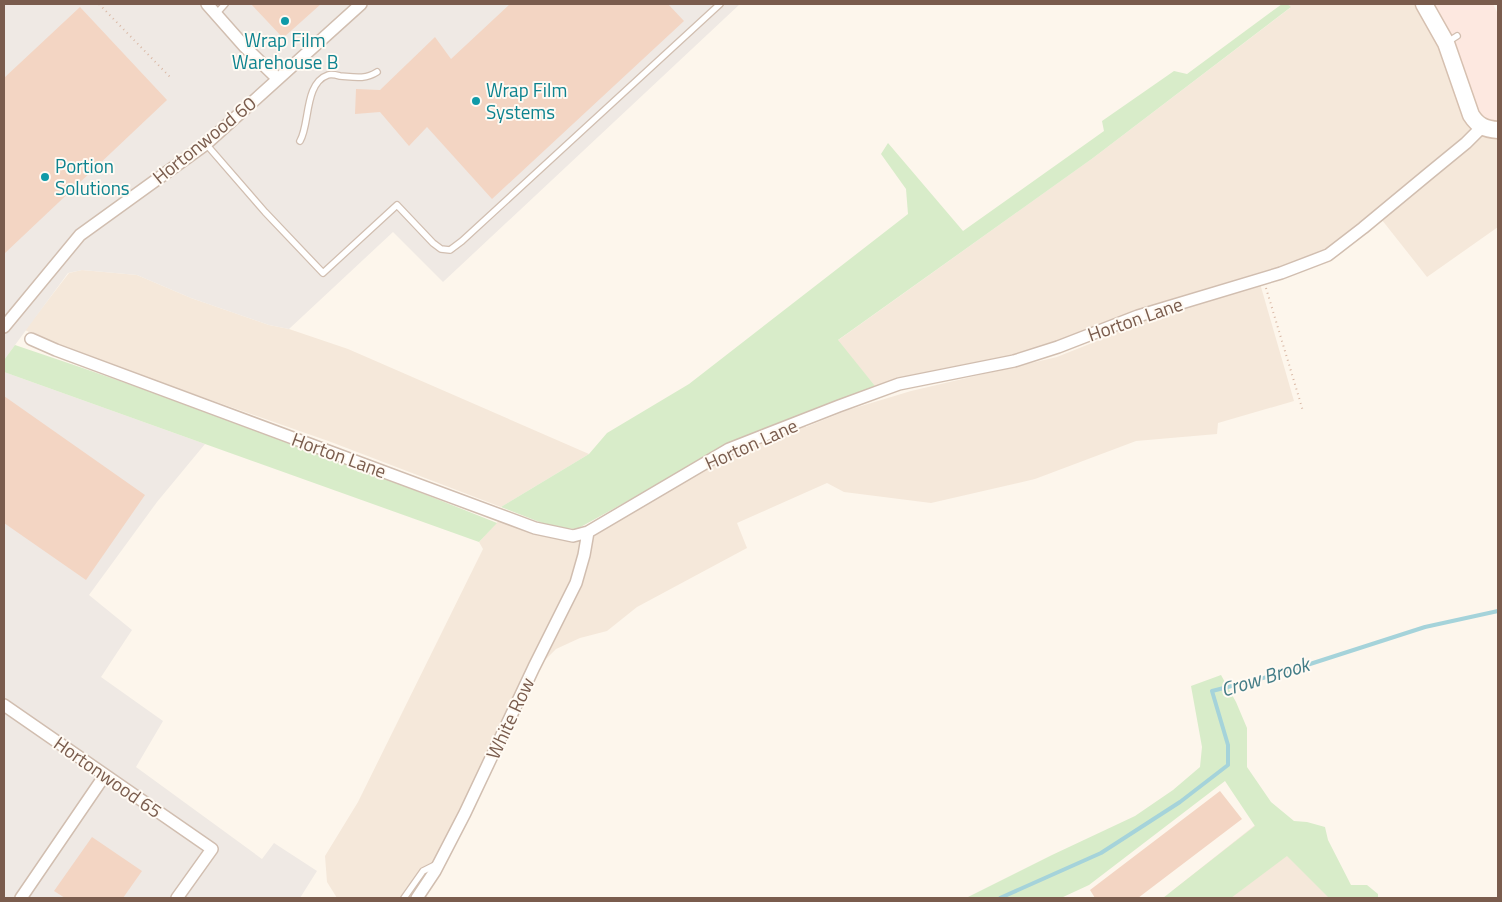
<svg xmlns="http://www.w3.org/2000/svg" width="1502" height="902" viewBox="0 0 1502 902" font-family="'Titillium Web',sans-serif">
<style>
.residential{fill:#f5e8da;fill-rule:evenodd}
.commercial{fill:#fde8e0}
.industrial{fill:#efe9e4}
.green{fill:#d8ecc9}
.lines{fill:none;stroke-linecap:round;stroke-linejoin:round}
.stream{stroke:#a5d3da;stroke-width:4}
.building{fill:#f3d5c3}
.lane-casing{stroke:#d1beb0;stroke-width:8}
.street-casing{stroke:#d1beb0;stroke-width:14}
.secondary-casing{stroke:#d6c0b0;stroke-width:19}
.path{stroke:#d9b8a5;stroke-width:2;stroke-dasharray:1 4;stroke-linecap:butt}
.lane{stroke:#fff;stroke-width:5.5}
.street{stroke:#fff;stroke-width:11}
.secondary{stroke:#fff;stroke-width:16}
.culture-dot{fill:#0f9aa8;stroke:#fffaf3;stroke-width:2}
.labels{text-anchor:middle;stroke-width:4;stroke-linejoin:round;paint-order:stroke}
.culture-label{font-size:19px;fill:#0d838f;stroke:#fffaf3;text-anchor:start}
.street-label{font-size:19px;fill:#7a5c4d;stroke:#fffaf3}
.water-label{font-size:20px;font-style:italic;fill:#437c86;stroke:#fffaf3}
</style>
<rect width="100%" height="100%" fill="#fdf6ec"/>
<path class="residential" d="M1287,4H1418L1498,130V227L1427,277L1378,215L1328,255L1259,280L1294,401L1218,423L1217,434L1136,441L1035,479L931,503L844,492L827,483L737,523L747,548L637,607L607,631L580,638L556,649L544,661L453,850L422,898H337L327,882L325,856L358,802L483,549L479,542L503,516L573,536L729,449L875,386L837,341L1093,158L1290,8ZM1105,329L1107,337L1057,357L911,391L848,410L806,427L803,421L899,384L1006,363Z
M82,270L137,275L191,298L269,325L289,329L348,349L589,454L501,507L331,442L62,348L25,330L69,273Z
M1269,814L1352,898H1176L1172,891Z"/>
<path class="commercial" d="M1433,4H1493L1498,14V121L1483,122L1439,15Z"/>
<path class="industrial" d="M4,4H740L443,282L393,232L289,329L269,325L191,298L137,275L82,270L68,273L4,360Z
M4,372L205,444L157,502L89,595L132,630L101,677L163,721L136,767L262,859L274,843L317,871L300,898H4Z"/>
<path class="green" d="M1282,4H1287L1291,7L1093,158L838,340L875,386L734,442L577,529L555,528L501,507L589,454L607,433L689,384L908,214L906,189L881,154L888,143L963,231L1104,131L1102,121L1174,71L1187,74Z
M15,345C177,399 338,459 497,523L479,542L4,372V360Z
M1221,675L1236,702L1247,728V767L1271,802L1294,821L1307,822L1325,827L1328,840L1351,885H1367L1378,894V898H1329L1287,856L1231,898H1163L1255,826L1225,781L1089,885L1061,898H966L1052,855L1135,816L1173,790L1200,767L1202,747L1191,686Z"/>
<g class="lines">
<path class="stream" d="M1000,898L1101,853L1180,802L1228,765V745L1212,691L1279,674L1425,627L1498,611"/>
</g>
<path class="building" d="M251,4H321L283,38Z
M510,4H668L684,21L492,199L427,127L409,146L380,112L355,114L356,89L380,90L435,37L451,59Z
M80,7L167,100L4,254V78Z
M4,396L145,495L86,580L4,523Z
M1220,791L1242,819L1138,898H1095L1090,890Z
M92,837L142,871L123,898H65L54,891Z"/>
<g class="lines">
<defs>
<path id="lane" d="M216,14L225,4
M1446,43L1457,36
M300,141C310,125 304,83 328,75C331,74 336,75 340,76C353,77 365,80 377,72
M206,144L265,212L323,273L397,205L433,243L441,249L450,250L462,241L720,4
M404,898L423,871L437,864"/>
<path id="street" d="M207,4L245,47L278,79
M4,327L80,235L206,144L361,4
M31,339L56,350L535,528L573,536L588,532L729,449L839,406L899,384L1014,361L1058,347L1138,316L1281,273L1328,255L1363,228L1427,175L1466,143L1482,127
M4,705L212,849L177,898
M21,898L105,775
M417,898L435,871L465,813L534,667L576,583L584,555L588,532"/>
<path id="secondary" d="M1424,4L1446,43L1471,115C1478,126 1485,129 1498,130"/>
</defs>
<use href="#lane" class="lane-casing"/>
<use href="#street" class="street-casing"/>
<use href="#secondary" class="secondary-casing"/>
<path class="path" d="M99,4L172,79
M1266,288L1303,411"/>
<use href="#lane" class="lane"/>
<use href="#street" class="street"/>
<use href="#secondary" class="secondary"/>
</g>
<g class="culture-dot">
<circle cx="285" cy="21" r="5"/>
<circle cx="476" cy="101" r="5"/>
<circle cx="45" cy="177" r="5"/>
</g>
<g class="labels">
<g class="culture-label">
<text x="285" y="47" text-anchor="middle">Wrap Film<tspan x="285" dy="22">Warehouse B</tspan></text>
<text x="486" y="97">Wrap Film<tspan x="486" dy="22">Systems</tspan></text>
<text x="55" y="173">Portion<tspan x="55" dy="22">Solutions</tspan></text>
</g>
<g class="street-label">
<text transform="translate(204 140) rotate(-39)" y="7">Hortonwood 60</text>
<text transform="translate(1135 319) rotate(-19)" y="7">Horton Lane</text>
<text transform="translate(751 444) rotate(-24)" y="7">Horton Lane</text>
<text transform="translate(339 455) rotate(20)" y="7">Horton Lane</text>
<text transform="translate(510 718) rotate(-65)" y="7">White Row</text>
<text transform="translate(108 777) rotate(35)" y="7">Hortonwood 65</text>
</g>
<g class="water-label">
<text transform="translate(1265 677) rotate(-17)" y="7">Crow Brook</text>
</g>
</g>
<rect width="1502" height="902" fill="none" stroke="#7a5c4d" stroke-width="10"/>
</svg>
